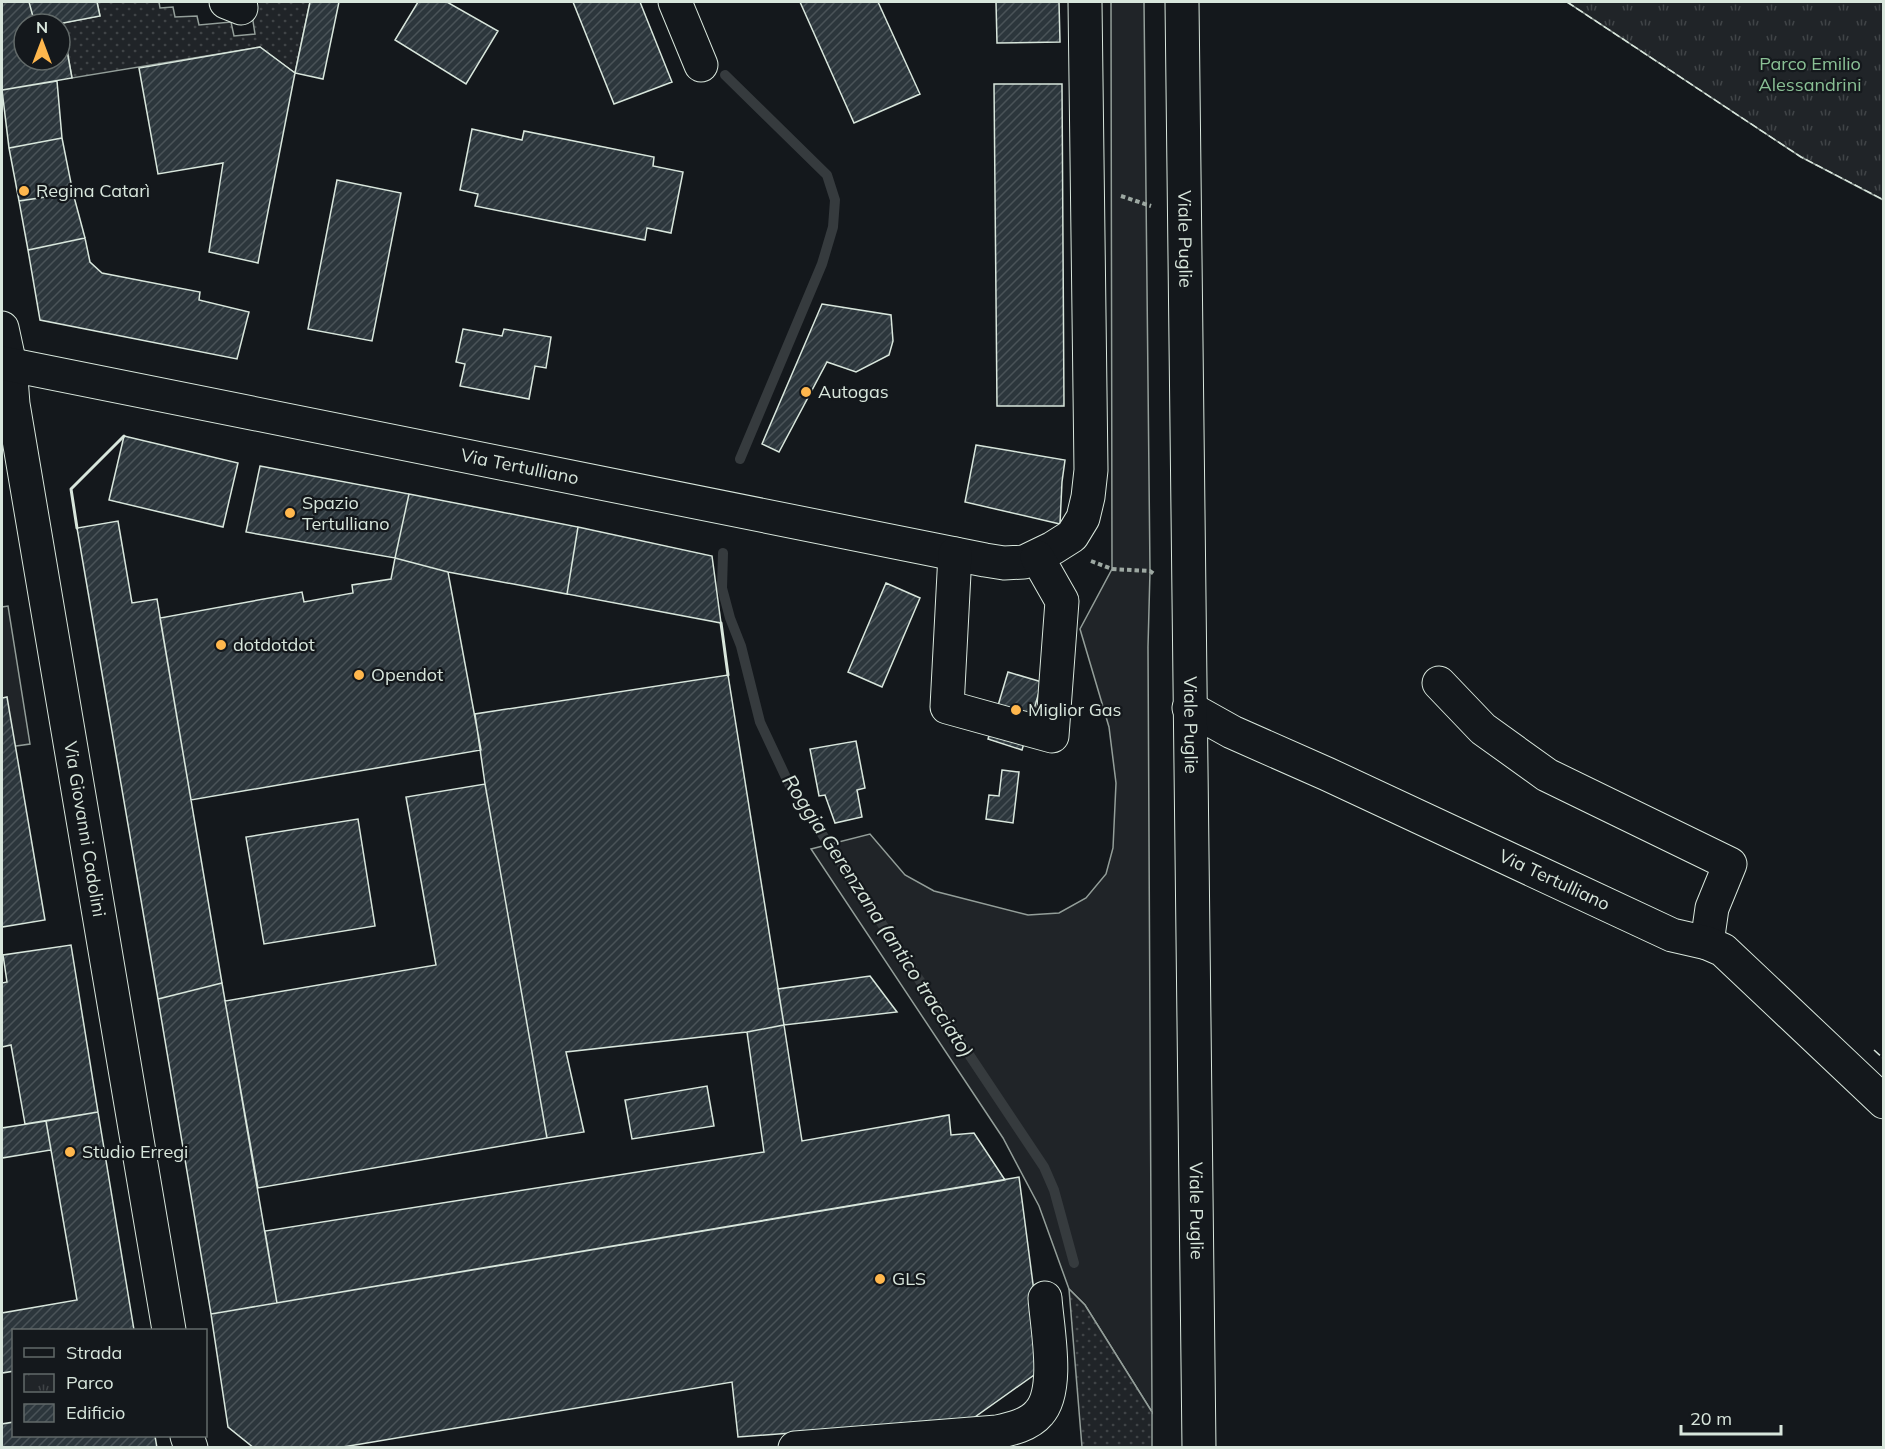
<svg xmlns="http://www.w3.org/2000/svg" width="1885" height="1449" viewBox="0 0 1885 1449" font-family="Mulish,sans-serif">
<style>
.grass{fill:#202428;stroke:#939e99;stroke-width:1.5}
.park{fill:url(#park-tufts);stroke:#939e99;stroke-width:1.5}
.garden{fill:url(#garden-dots);stroke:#939e99;stroke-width:1.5}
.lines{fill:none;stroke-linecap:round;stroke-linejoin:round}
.stream{stroke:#363b3e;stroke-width:10}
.building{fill:url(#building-hatch);stroke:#d8e6dc;stroke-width:1.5}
.minor-casing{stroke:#d8e6dc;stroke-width:35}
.major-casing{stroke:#d8e6dc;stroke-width:35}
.path{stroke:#9da8a2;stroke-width:4;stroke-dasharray:4.5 3;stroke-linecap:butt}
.minor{stroke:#14181c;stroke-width:33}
.major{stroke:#14181c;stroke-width:33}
.fence{stroke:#d8e6dc;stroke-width:1.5;stroke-dasharray:8 3;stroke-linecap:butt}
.wall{stroke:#d8e6dc;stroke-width:3}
.poi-dot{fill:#ffb74d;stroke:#14181c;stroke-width:2}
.labels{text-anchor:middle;stroke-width:4.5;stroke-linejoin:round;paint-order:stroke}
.park-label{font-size:18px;fill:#8ac095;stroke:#14181c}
.poi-label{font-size:18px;fill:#d8e6dc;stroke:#14181c;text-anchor:start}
.street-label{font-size:18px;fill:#d8e6dc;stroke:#14181c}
.water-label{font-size:20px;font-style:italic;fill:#d8e6dc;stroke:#14181c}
</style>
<defs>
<pattern id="park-tufts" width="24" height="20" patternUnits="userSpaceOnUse" patternTransform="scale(1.5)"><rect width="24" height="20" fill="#202428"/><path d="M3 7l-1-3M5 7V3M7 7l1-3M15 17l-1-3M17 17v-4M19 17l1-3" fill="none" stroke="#404447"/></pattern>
<pattern id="garden-dots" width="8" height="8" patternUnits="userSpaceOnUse" patternTransform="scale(1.5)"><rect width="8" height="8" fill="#202428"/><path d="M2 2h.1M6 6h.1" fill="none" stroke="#404447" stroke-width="1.8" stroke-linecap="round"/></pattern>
<pattern id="building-hatch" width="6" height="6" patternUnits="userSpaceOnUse" patternTransform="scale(1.5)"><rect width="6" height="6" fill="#2c363c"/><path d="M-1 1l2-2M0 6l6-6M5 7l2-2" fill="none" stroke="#4a5358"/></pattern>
</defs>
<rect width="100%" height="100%" fill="#14181c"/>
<path class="grass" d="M1111,2H1144L1150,571L1148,647L1152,1412L1085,1305L1069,1289L1039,1206L1003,1138L811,849L870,834L905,875L934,891L1028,915L1059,913L1086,898L1106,874L1113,848L1116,783L1109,727L1080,629L1112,569Z
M8,606L30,744L2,748V607Z"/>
<path class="park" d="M1567,2H1883V200L1801,157Z"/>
<path class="garden" d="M97,2H159L160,8L173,7L175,17L197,16L199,25L231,22L234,36L255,34L250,2H310L295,73L260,47L72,78L62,23L100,16Z
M1069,1289L1085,1305L1152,1412V1447H1082Z"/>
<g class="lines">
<path class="stream" d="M725,75L827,175L835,200L833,227L822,264L740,459
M723,553L722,588L730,618L741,646L760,722L790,786L1044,1167L1054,1190L1074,1263"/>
</g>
<path class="building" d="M2,2H29L35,24H24V60H60V24H58L62,23L72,78L2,90Z
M29,2H97L100,16L58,24H35Z
M310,2H339L323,79L295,73Z
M418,2H447L498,31L466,84L395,40Z
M573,2H640L672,82L614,104Z
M800,2H878L920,94L854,123Z
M996,2H1059L1060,42L997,43Z
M260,47L295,73L258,263L209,252L223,163L158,174L139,68Z
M57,81L62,138L9,148L2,90Z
M994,84H1062L1064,406H997Z
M472,129L522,140L524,131L654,157L653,166L683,172L671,233L647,228L645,240L475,206L478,194L460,190Z
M62,138L73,193L19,201L9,148Z
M337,180L401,193L372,341L308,329Z
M73,193L85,238L28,250L19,201Z
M85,238L90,262L102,273L200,292L199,300L249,312L237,359L40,320L28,250Z
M822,304L891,315L893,341L889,355L856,372L827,362L779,452L762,444Z
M463,329L502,336L504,329L551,337L546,368L535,366L529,399L460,386L465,364L456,362Z
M124,436L238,463L223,527L109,500Z
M976,445L1065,460L1062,482L1060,524L965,502Z
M260,466L409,494L395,558L246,532Z
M409,494L578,527L567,594L448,572L395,558Z
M118,521L132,603L157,599L222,983L158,999L77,528Z
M578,527L712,556L721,623L567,594Z
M395,558L448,572L481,750L191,800L160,618L302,592L304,602L353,593L352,585L391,579Z
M886,583L920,598L882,687L848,672Z
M1008,672L1042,682L1022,750L988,739Z
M728,675L784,1025L747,1032L566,1052L584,1132L547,1138L485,784L475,714Z
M7,697L45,920L2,927V698Z
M856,741L865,788L857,790L862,817L835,823L825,795L819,796L810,749Z
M1002,770L1019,772L1013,823L986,819L989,795L999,796Z
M485,784L547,1138L258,1188L225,1001L436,965L406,797Z
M358,819L375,926L264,944L246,837Z
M71,945L98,1112L25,1124L11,1045L2,1047V983L7,982L3,955Z
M870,976L897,1012L784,1025L778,989Z
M222,983L277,1303L211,1314L158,999Z
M784,1025L802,1141L949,1115L951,1135L974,1133L1005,1180L277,1303L265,1231L764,1152L747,1032Z
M707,1086L714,1126L632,1139L625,1100Z
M98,1112L134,1330H14V1371L2,1373V1313L77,1300L46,1121Z
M46,1121L51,1150L2,1158V1128Z
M1019,1177L1044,1368L972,1419L738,1437L732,1382L337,1448H254L228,1427L211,1314Z
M14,1422V1436H155L157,1448H2V1424Z"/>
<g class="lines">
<defs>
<g id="minor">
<path d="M226,2L241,8L240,2"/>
<path d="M675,2L701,65"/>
<path id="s1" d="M2,328L10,365L13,404L169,1330"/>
<path id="s2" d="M2,363L985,560L1004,563L1024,562L1053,548L1072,536L1083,518L1088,497L1091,470L1085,2"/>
<path d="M955,554L947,707L1052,736L1062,601L1037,557"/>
<path d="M1439,683L1483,729L1547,775L1730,864L1712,908L1707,943"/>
<path id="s3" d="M1189,708L1232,732L1327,774L1672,935L1707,943L1723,950L1884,1102"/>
<path d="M187,1436L191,1448"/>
<path d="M795,1448L997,1432C1011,1429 1029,1425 1039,1413C1060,1390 1047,1328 1045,1298"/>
</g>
<g id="major">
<path id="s4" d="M1182,2L1199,1448"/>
</g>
</defs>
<use href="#minor" class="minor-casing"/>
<use href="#major" class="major-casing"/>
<path class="path" d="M1121,196L1151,206
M1091,561L1112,569L1150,571L1154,574"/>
<use href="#minor" class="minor"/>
<use href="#major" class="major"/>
<path class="fence" d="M1567,2L1801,157L1884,200
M1874,1050L1884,1059"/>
<path class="wall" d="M77,528L71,489L124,436
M721,623L728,675"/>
</g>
<g class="poi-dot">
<circle cx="24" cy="191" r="6"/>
<circle cx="806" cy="392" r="6"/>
<circle cx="290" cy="513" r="6"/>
<circle cx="221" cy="645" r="6"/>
<circle cx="359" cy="675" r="6"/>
<circle cx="1016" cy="710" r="6"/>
<circle cx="70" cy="1152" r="6"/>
<circle cx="880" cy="1279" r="6"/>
</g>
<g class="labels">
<g class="park-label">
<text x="1810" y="70">Parco Emilio<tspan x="1810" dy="21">Alessandrini</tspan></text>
</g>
<g class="poi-label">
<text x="36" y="197">Regina Catarì</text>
<text x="818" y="398">Autogas</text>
<text x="302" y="509">Spazio<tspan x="302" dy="21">Tertulliano</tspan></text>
<text x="233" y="651">dotdotdot</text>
<text x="371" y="681">Opendot</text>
<text x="1028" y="716">Miglior Gas</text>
<text x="82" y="1158">Studio Erregi</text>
<text x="892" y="1285">GLS</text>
</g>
<g class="street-label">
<text dy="6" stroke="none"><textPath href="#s4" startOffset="237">Viale Puglie</textPath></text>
<text dy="6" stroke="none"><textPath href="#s2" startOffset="528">Via Tertulliano</textPath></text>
<text dy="6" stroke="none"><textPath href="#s4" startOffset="723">Viale Puglie</textPath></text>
<text dy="6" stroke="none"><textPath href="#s1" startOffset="508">Via Giovanni Cadolini</textPath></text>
<text dy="6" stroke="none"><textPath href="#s3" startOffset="404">Via Tertulliano</textPath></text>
<text dy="6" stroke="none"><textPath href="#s4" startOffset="1209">Viale Puglie</textPath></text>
</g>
<g class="water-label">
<text transform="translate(878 916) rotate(57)" y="7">Roggia Gerenzana (antico tracciato)</text>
</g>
</g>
<rect width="1885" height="1449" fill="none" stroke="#d8e6dc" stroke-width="6"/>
<rect x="12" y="1329" width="195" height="108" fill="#14181c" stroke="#626a69" stroke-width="1.5"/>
<rect x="24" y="1348" width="30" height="9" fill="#14181c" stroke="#626a69" stroke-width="1.5"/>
<text x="66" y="1359" font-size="18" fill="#d8e6dc">Strada</text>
<rect x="24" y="1374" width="30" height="18" fill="url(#park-tufts)" stroke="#626a69" stroke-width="1.5"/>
<text x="66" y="1389" font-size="18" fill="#d8e6dc">Parco</text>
<rect x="24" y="1404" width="30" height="18" fill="url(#building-hatch)" stroke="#626a69" stroke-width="1.5"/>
<text x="66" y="1419" font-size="18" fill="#d8e6dc">Edificio</text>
<g transform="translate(42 42)"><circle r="28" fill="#14181c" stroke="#626a69" stroke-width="1.5"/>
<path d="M0-4.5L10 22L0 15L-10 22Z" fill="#ffb74d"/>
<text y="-9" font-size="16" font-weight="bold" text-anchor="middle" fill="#d8e6dc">N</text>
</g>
<path d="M1681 1425v9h100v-9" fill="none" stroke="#d8e6dc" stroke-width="3"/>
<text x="1690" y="1425" font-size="18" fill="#d8e6dc" stroke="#14181c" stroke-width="4.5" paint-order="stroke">20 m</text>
</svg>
